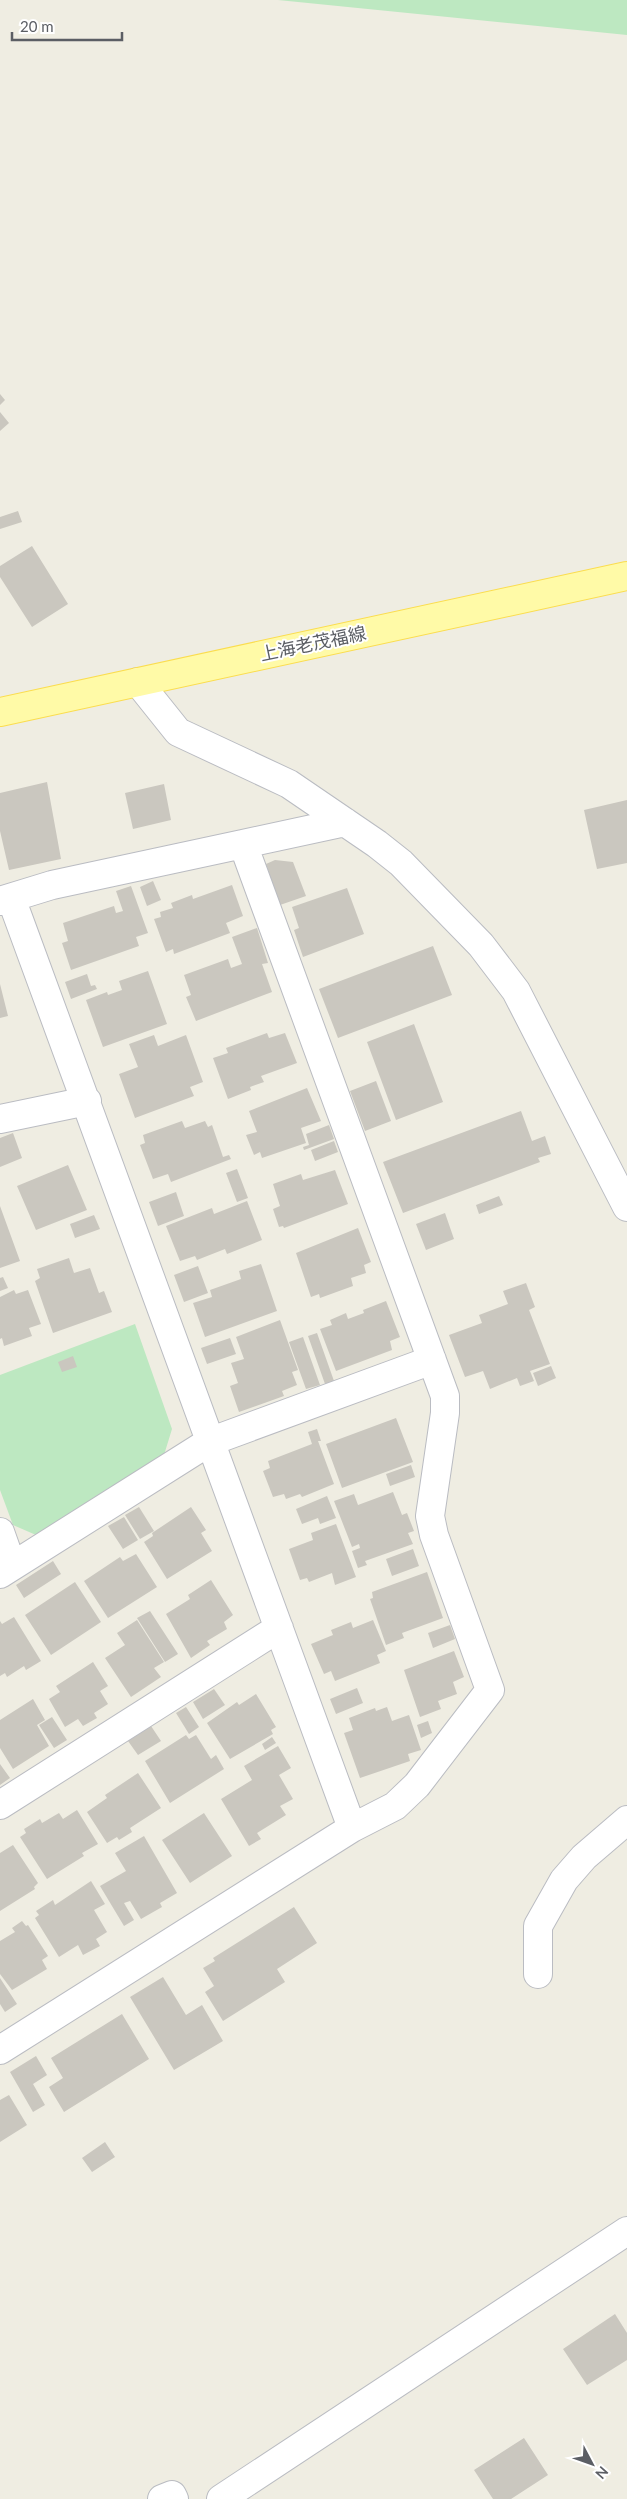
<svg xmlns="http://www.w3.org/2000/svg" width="627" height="2499" viewBox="0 0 627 2499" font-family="Lato,'Noto Sans JP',sans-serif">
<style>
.green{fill:#bde8c1}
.building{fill:#cac7bf}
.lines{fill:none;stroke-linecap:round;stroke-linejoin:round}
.minor-casing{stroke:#babcc2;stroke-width:30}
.major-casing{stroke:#fbdd4f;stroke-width:30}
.minor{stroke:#fff;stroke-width:28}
.major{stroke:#fffaa7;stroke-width:28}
.labels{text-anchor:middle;stroke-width:4;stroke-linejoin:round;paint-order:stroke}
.street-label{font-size:18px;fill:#5b5e64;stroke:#fff}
</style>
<rect width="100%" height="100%" fill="#efede2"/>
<path class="green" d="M278,0H627V35Z
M135,1324L172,1429L164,1455L36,1535L13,1525L0,1490V1375Z"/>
<path class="building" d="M0,394L5,400L0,405Z
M0,412L9,423L0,431Z
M18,511L22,522L0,529V517Z
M32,546L68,604L32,627L0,577V566Z
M47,782L61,859L9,870L0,831V793Z
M164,784L171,820L133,829L125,793Z
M627,800V863L597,869L584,810Z
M275,860L293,862L306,896L280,905L266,864Z
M153,881L161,900L147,906L140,887Z
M232,885L243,916L226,923L230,933L174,954L173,949L166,952L154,919L161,917L160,912L173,908L171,903L192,895L193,899Z
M131,886L148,933L136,937L139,946L71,970L62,943L68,941L63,923L114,906L116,913L123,911L116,891Z
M347,888L364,934L303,957L294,930L299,928L292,907Z
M257,928L268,963L262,964L272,992L196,1021L186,997L191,995L184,975L228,959L231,968L242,964L232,937Z
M433,946L452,995L338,1038L319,989Z
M148,971L167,1024L103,1047L86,1000L107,992L108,995L122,990L119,981Z
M87,974L91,986L95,985L97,989L71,999L65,982Z
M0,984L8,1016L0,1018Z
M414,1024L443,1102L396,1120L367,1042Z
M267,1033L269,1038L285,1033L297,1063L261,1076L264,1082L250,1087L251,1090L228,1099L213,1058L228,1053L226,1048Z
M154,1035L158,1046L186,1035L203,1082L190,1087L194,1096L135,1118L119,1074L138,1067L129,1044Z
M376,1081L391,1121L365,1131L350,1091Z
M307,1088L321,1121L301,1128L306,1143L262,1158L260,1152L254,1155L246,1135L257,1132L249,1111Z
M521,1111L532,1141L545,1136L551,1154L538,1158L540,1162L403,1213L383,1162Z
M182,1121L185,1128L205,1121L208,1127L212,1125L223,1157L229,1155L231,1159L171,1182L168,1174L153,1179L140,1145L145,1143L143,1135Z
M329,1125L334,1139L304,1150L303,1147L309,1145L306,1134Z
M13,1133L22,1158L0,1167V1138Z
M334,1141L338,1152L315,1161L311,1150Z
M68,1165L87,1210L36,1230L17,1186Z
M237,1169L248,1198L237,1202L226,1173Z
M335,1170L348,1204L284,1228L283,1226L279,1227L273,1209L280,1206L273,1184L301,1174L303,1180Z
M176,1192L184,1216L158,1226L149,1202Z
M499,1196L503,1205L479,1214L476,1205Z
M247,1201L262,1240L227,1254L225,1249L197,1260L195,1256L180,1261L166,1226L212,1208L214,1214Z
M0,1206L20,1261L0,1268Z
M445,1213L454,1239L426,1250L416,1224Z
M94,1215L100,1229L75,1238L70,1224Z
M358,1228L371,1262L364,1265L366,1273L351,1278L353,1286L320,1298L319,1294L311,1297L296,1253Z
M69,1258L74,1273L90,1268L99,1293L104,1291L112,1312L53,1333L35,1281L40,1278L37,1269Z
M261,1264L277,1311L205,1337L193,1303L212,1297L210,1290L241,1279L239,1271Z
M198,1266L208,1293L184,1302L174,1275Z
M3,1277L8,1288L0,1291V1278Z
M526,1283L535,1307L529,1310L550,1364L530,1371L534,1381L520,1386L517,1378L490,1389L483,1371L465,1377L449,1335L482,1323L479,1315L508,1304L503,1291Z
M14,1290L16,1294L28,1290L41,1324L29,1328L32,1336L4,1346L2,1338L0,1339V1297Z
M386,1301L400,1337L390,1341L392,1350L336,1371L320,1329L332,1325L330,1320L346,1313L348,1319L364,1313L363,1310Z
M280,1320L298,1370L292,1372L297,1385L282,1391L284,1396L239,1412L230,1386L238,1383L231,1363L244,1359L236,1337Z
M317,1333L334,1381L325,1384L308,1336Z
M303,1337L320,1385L306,1389L289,1342Z
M230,1338L236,1354L207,1364L201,1348Z
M73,1356L77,1367L62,1372L58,1362Z
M551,1366L556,1378L538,1386L533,1373Z
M396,1418L413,1462L342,1488L326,1444Z
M317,1429L321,1441H318L334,1484L302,1497L300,1494L286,1499L284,1494L273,1497L263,1471L270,1468L268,1461L312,1444L308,1432Z
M411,1465L415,1477L390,1486L386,1474Z
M393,1492L402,1515L407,1513L414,1531L408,1533L413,1544L365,1561L367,1565L358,1568L352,1551L360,1548L359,1544L352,1547L334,1501L354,1494L358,1505Z
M327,1496L336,1518L320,1524L318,1518L302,1524L296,1509Z
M139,1507L154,1531L140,1539L125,1515Z
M191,1507L206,1530L201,1533L212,1551L167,1579L144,1542L153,1536L152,1533Z
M124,1517L138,1540L123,1549L108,1526Z
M336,1524L356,1577L335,1585L332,1573L309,1582L307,1578L300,1580L289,1549L313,1540L311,1533Z
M413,1549L419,1566L392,1576L386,1559Z
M136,1554L157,1587L108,1618L84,1581L120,1557L123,1561Z
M53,1561L61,1574L24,1598L16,1585Z
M427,1572L443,1618L402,1633L404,1638L386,1645L370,1599L373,1598L372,1592Z
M211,1580L233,1615L224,1622L227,1629L207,1641L210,1645L191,1658L166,1614L190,1599L188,1595Z
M75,1582L101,1622L51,1655L25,1615Z
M150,1611L178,1654L165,1662L137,1618Z
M14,1617L41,1661L26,1670L24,1666L7,1677L5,1673L0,1676V1621L2,1624Z
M137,1620L164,1662L154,1668L161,1677L131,1697L105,1658L125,1645L117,1633Z
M373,1620L386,1651L377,1655L380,1663L335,1681L331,1671L324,1674L311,1644L333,1635L331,1630L351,1622L353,1628Z
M450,1625L455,1639L433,1648L428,1633Z
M454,1651L464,1677L453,1682L457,1694L438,1701L441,1709L420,1717L404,1670Z
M93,1662L108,1686L100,1691L108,1704L94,1713L97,1718L83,1726L78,1719L65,1727L49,1699L60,1692L56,1686Z
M357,1688L363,1703L336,1714L330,1699Z
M214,1689L225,1705L203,1719L193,1702Z
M256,1694L276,1727L271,1730L273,1734L230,1759L207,1723L237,1702L239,1705Z
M33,1699L45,1720L37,1725L49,1746L13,1769L0,1748V1720Z
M186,1707L199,1727L189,1734L176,1713Z
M387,1707L392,1721L409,1715L421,1750L408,1754L410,1761L360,1778L344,1733L353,1730L349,1718L375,1708L376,1711Z
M52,1717L67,1740L54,1748L39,1725Z
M428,1721L432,1733L421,1738L417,1725Z
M151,1726L161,1741L138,1755L128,1741Z
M186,1735L189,1739L196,1735L211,1759L216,1755L224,1769L170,1803L145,1761Z
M272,1737L276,1743L265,1750L262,1744Z
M278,1746L291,1768L279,1775L293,1799L280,1806L286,1815L257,1833L261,1839L249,1846L221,1799L252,1780L244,1766Z
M0,1764L10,1778L0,1785Z
M138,1773L161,1808L130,1828L132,1832L119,1840L117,1837L107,1843L87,1812L107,1798L105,1795Z
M77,1810L98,1844L82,1853L84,1856L47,1879L20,1837L26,1833L24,1829L40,1819L42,1823L59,1813L63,1819Z
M204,1813L232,1856L190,1883L162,1840Z
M144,1836L177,1893L160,1903L162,1907L141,1919L130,1901L124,1903L134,1920L124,1926L100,1886L126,1871L115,1853Z
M13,1845L38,1883L34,1887L35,1889L0,1911V1853Z
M91,1881L105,1904L94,1910L107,1932L96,1939L100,1946L83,1955L78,1945L59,1957L35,1918L39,1915L36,1911L53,1900L55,1905Z
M294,1907L317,1943L277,1969L285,1982L223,2021L205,1992L214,1986L203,1968L215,1961L213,1958Z
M22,1921L26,1926L28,1925L48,1956L42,1960L47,1969L12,1990L0,1974V1941L15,1932L12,1928Z
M163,1977L186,2015L202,2005L223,2041L174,2070L130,1997Z
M0,1978L17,2004L5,2012L0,2004Z
M122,2014L149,2059L64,2112L49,2087L63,2078L51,2058Z
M36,2056L47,2075L33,2084L45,2105L33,2112L10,2072Z
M9,2095L27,2125L0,2142V2100Z
M105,2142L115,2157L92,2172L82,2158Z
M615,2314L627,2333V2360L587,2385L563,2349Z
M524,2438L548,2475L511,2499H493L474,2470Z"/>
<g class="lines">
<defs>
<path id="minor" d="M138,682L178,732L289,784L377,844L401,863L481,945L516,991L627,1207
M243,844L345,822
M11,898L352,1828
M0,901L52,885L243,844L445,1396V1413L430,1516L434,1535L490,1690L417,1785L395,1806L352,1828L0,2050
M0,1119L87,1101
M0,1532L12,1566
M0,1574L209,1442L432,1360
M0,1805L279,1628
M538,1974V1926L564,1880L584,1857L627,1820
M162,2499L172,2495L174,2499
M221,2499L627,2231"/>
<path id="major" d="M0,712L627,576"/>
</defs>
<use href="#minor" class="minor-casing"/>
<use href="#major" class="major-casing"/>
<use href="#minor" class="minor"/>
<use href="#major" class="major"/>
</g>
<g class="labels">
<g class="street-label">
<text transform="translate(313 644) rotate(-12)" y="6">上海老茂福線</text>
</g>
</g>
<g transform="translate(592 2464) rotate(131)" stroke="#ffffff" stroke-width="4" paint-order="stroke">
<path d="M0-4L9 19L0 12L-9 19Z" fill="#5b5e64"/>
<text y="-8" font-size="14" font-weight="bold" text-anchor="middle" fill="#5b5e64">N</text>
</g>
<path d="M12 32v8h110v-8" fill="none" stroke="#5b5e64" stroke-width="2.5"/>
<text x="20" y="32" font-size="15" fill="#5b5e64" stroke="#ffffff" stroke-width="4" paint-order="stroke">20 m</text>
</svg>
